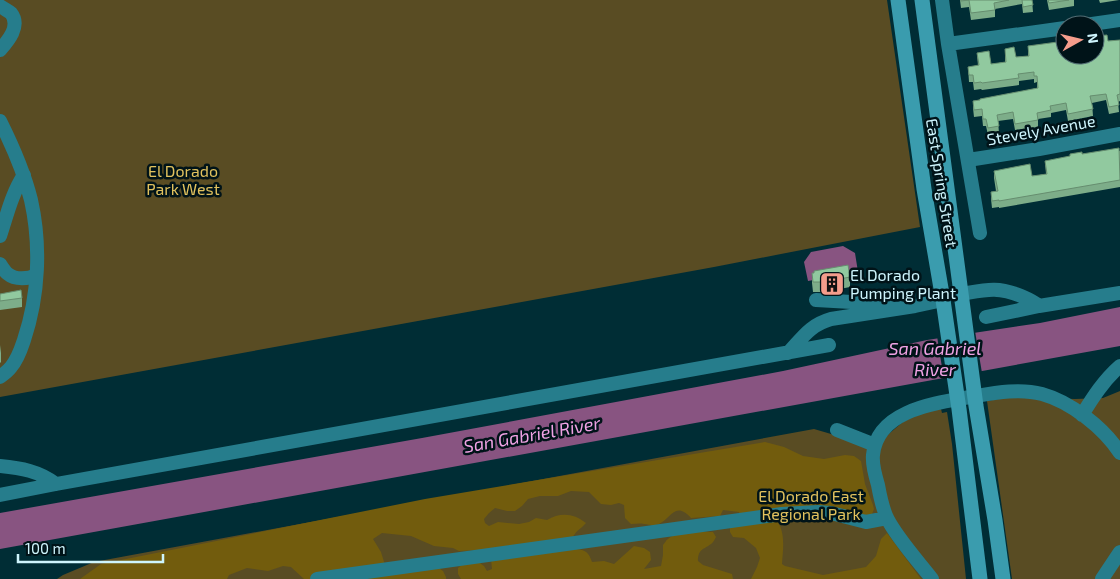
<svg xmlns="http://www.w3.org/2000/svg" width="1120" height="579" viewBox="0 0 1120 579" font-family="'Exo 2',sans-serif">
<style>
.green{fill:#594c23}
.forest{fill:#725c0d}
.water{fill:#885481}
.pier{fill:#002d35}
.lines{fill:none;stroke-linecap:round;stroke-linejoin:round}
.minor{stroke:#267d8c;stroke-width:14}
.major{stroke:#3a9cae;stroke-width:15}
.wall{fill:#7dad89}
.building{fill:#91c99f;stroke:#668d6f}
.labels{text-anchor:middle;stroke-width:5;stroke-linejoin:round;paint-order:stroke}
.street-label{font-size:16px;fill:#cef5fd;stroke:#001318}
.park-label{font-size:16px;fill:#e1c25e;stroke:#001318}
.poi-label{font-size:16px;fill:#cef5fd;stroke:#001318;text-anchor:start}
.water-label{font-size:18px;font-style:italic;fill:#efa2e4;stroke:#001318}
</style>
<rect width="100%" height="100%" fill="#002d35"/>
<path class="green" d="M0,0H887L920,227L714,267L0,397Z
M1120,391V579H1012L987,401L1010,397L1075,399L1103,398Z
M941,409L942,413L947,412L952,444L966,579H57L63,575L94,562L814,429L879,448L884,438L911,415Z"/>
<path class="forest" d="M765,442L784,447L803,456L824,459L845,455L854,456L861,461L865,484L873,505L874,509L872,514L867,516L776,519C786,533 783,548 782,564L785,566L823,575L866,567L876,556L881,539L887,533L921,579H751L757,567L760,558L756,548L744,538L733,537L730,532V527L740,516L739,512L723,510L720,516L691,518C674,499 670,522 656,525C652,526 648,524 644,524C640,523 635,524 631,524L625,518L624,505L619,503L611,505L601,504L589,492L571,491L558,496H540L528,499L522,506L515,511H507L495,508L489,513L484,519L485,523L489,526L498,522L519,524L529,522L536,518L547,520C560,512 574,513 586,523C580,530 576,530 572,539L577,549C586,550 589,553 592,562L604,561L614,564L634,546L644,548L650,552L651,560L644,569L661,566L663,555V545C665,543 666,540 668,539C678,530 701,532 713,532L716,537C715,539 713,543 711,544C703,550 698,549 698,561L703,565L732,574L733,579H461L458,574V568L464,563L477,561L484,566L487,571L492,569L491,559L481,550L459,551L453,548L434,546L411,536L382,533L373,539L381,552L385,565L436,566L443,571L446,577V579H304L291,567L283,566L268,571L247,568L229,575L227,579H80L101,564L425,499Z"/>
<path class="water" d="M843,246L855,253L858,272L808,281L804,262L811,252Z
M1120,307V346L0,549V513L422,438L783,371L927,340L1040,323Z"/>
<path class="pier" d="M975,331L982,373L944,380L937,336Z"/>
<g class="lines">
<path class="minor" d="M942,0L948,44L980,233
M0,6C3,8 8,11 11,13C21,26 8,41 0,50
M1085,25L1120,20
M948,44L1065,28
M0,121C13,147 24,172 31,200C41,245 39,295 24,340C21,349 18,359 11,367C8,371 4,374 0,377
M968,160L1039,149L1120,134
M0,236C7,215 12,193 24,175
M0,264C2,267 5,272 8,274C15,280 29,279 36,275
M961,294C985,290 997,286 1021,296C1028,299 1033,301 1039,306
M816,300L887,304
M986,317L1039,306L1120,293
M788,353C803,337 810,325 831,319L915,306L943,300
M1082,415C1093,397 1104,380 1120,366
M837,430L875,445
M0,466C21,468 39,471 56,484
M0,495L56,484L829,345
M317,579L782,514L818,512L831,513L866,522L887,518
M932,579C918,561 897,538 887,518C882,507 880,496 878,485C875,475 872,464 873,455C877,410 936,403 970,397C994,393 1019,388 1042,394C1071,402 1104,428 1120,453
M1102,579L1120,552"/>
<path class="major" d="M898,0L924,189L943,300L959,409L980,579
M922,0L976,406L995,520L1003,579"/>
</g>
<path class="wall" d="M960,0H1032L1033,12L1023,13L1022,4L995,9V17L971,20L969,7L961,8Z
M1047,0H1074V6L1049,10Z
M1099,0H1119L1100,3Z
M1120,40V101L1118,102L1119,112L1109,114L1106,100L1092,103L1093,116L1068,121L1066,110L1051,113V117L1038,119V127L1015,130L1013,119L998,121L999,133L988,135L986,126H983L982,116L974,117L973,108V101L1037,88V82L1034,83V79L1019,81V85L982,90L981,89L974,90L973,82H969L968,67L978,66L977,53L991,64L1005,62V49L1016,57L1028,56V46L1065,55L1108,41Z
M1120,151V187L999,208V207L992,208L991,199V192L996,191L994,178V171L1032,176L1046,174L1045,161L1082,154Z
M812,273L850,277V287L824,292H813L812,283Z
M0,294L22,298V307L0,310Z
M0,345L1,353V362L0,363Z"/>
<path class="building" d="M961,0H1009L994,3L995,10L971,13L969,0L961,1Z
M1022,0H1032L1033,5L1023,7Z
M1048,0H1069L1049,3Z
M1107,35L1108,41L1120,40V94L1117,95L1119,105L1109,107L1106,94L1090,96L1093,109L1068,114L1066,103L1050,106L1051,110L1037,113L1038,120L1015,124L1013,112L997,115L999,126L988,128L986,119H983L982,109L974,110L973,101L980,100V99L1038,88L1037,76H1034V72L1018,74L1019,78L982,83L981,82L974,83L973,75H969L968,67L979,65L977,53L989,51L991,64L1006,62L1005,49L1014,47L1016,57L1029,56L1028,46L1065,41V55H1095V36Z
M1119,148L1120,180L999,201V200L992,201L991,192L998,191L994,171L1030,164L1032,176L1047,174L1045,161L1070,156V154L1082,152V154Z
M848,265L850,277L824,282H813L812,273H814V271Z
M21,290L22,298L0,301V294Z"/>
<defs>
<symbol id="building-square" viewBox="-11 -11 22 22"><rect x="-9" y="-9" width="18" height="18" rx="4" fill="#f49d8c" stroke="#001318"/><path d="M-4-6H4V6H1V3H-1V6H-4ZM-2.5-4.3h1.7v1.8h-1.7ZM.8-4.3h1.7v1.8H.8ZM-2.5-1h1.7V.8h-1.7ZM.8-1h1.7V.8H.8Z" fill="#111"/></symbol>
</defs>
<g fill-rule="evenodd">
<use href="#building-square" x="818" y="270" width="28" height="28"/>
</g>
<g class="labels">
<g class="street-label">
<text transform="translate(1041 130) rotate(-10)" y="6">Stevely Avenue</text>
<text transform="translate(942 183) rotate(81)" y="6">East Spring Street</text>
</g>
<g class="park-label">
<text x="183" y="177">El Dorado<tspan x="183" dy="18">Park West</tspan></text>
<text x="811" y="502">El Dorado East<tspan x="811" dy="18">Regional Park</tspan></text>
</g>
<g class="poi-label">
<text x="850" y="281">El Dorado<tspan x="850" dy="18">Pumping Plant</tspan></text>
</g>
<g class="water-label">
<text x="935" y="355">San Gabriel<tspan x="935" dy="21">River</tspan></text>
<text transform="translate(532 435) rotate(-10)" y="6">San Gabriel River</text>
</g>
</g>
<g transform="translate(1080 40) rotate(82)"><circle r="24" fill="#001318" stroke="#526d74"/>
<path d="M0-4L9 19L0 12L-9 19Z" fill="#f49d8c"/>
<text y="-8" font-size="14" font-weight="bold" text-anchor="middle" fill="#cef5fd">N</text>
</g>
<path d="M18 554v8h145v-8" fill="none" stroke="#cef5fd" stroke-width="2.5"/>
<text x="25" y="554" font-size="15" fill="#cef5fd" stroke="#001318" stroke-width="4" paint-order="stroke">100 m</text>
</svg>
